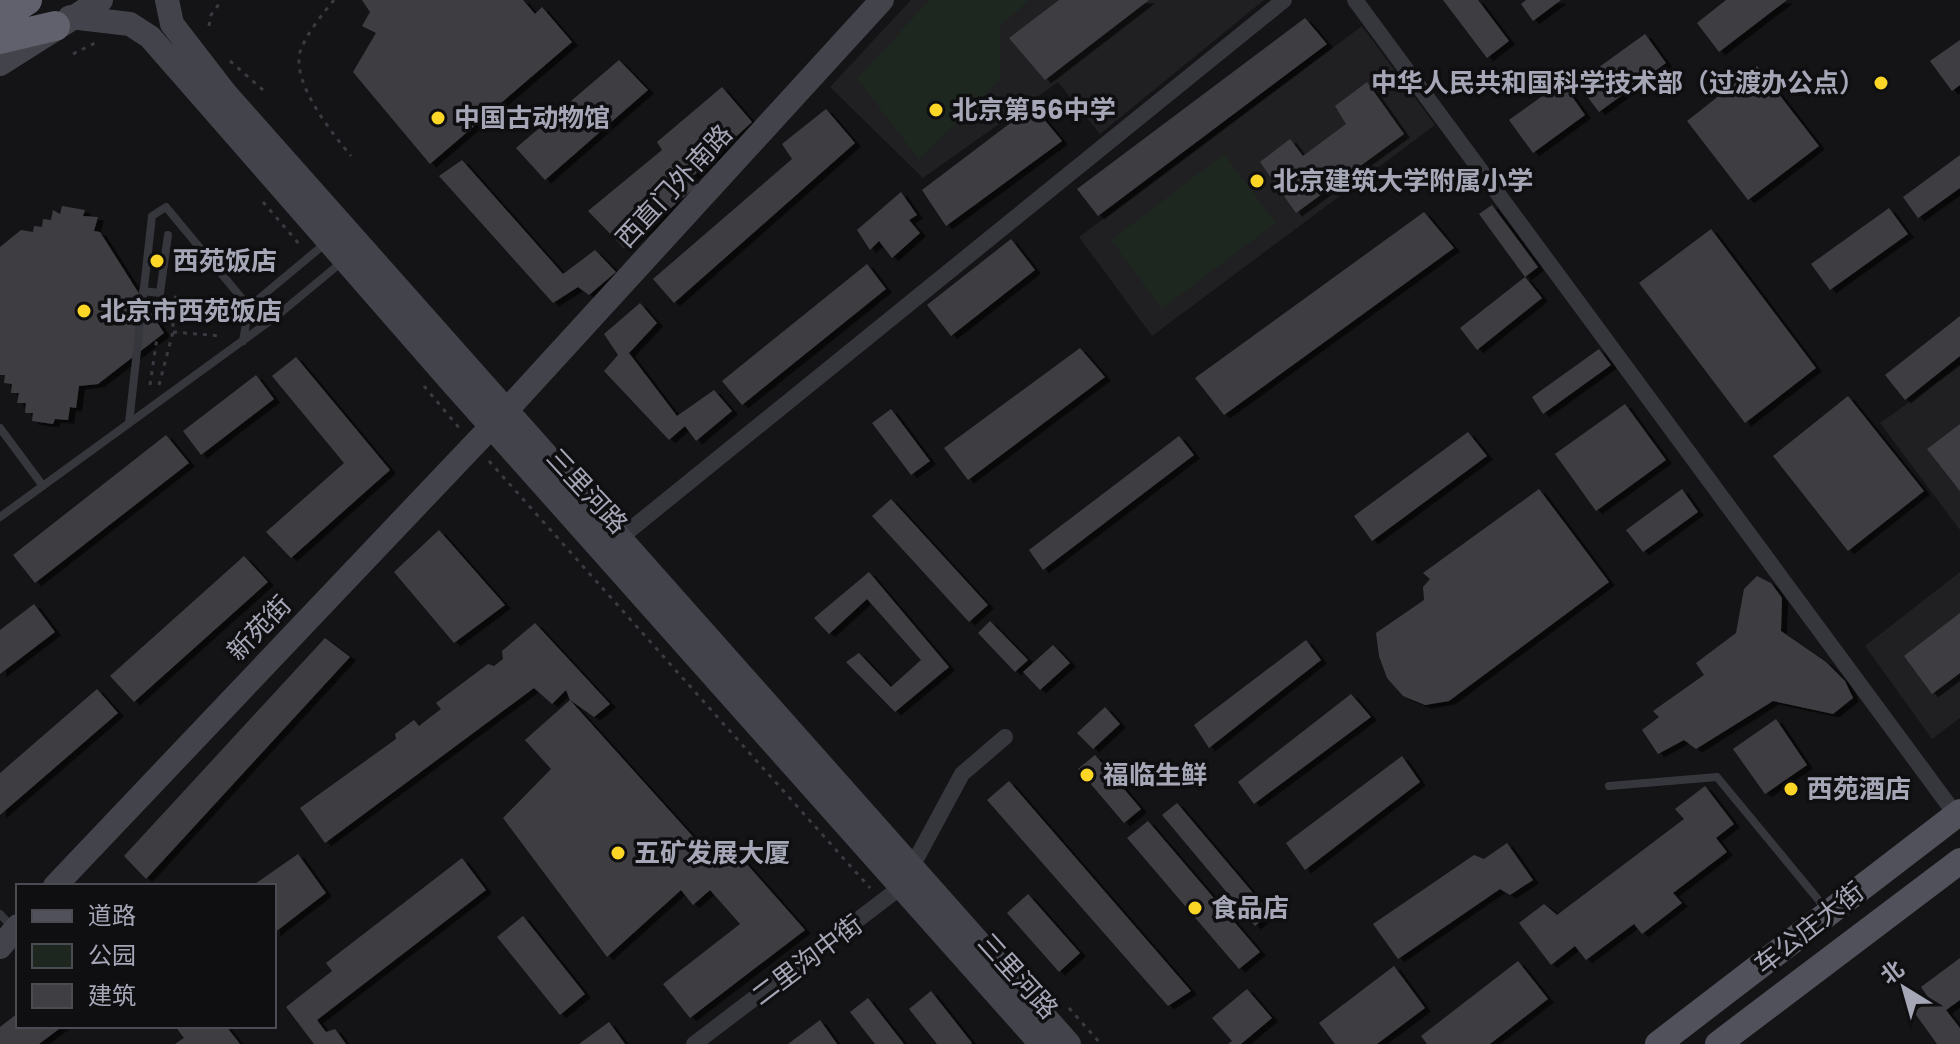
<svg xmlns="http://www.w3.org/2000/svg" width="1960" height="1044" viewBox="0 0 1960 1044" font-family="Poppins,'Noto Sans SC',sans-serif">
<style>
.built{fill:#202023}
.green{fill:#1e2620}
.building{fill:#3e3e43;filter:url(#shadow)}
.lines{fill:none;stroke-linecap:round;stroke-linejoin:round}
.path{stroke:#3a3b42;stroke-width:3;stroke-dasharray:4 6;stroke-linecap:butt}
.lane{stroke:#36363d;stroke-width:8}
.street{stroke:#36363d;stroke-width:16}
.secondary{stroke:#42434b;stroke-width:24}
.primary{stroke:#50515a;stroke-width:26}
.highway{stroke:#60616c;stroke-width:30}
.poi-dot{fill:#fbd626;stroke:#0f0f11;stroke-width:3}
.labels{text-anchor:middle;stroke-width:7;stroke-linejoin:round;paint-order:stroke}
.poi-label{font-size:26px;font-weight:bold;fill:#a5a7b7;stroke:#0f0f11;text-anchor:start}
.street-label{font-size:26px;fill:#a5a7b7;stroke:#0f0f11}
</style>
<defs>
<filter id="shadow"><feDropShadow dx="6" dy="3.5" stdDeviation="0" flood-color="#0009"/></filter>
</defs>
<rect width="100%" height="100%" fill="#141416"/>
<path class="built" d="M911,0H1264L1100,134L1058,82L923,178L830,87Z
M1362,26L1435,125L1152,336L1079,237Z
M1960,366V530L1880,423Z
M1960,572V718L1932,739L1865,646Z"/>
<path class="green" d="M930,0H1029L1000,27L1001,79L919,160L857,78Z
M1224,154L1276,223L1162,309L1111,240Z"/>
<path class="building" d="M362,0H523L535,14L542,7L572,42L430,164L353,72L376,33L362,26L370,12Z
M1059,0H1149L1045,80L1009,38Z
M1443,0H1478L1509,41L1487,58Z
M1526,0H1561L1533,21L1521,4Z
M1726,0H1787L1719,52L1697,23Z
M1305,18L1327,44L1098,216L1077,189Z
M1645,34L1666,63L1599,112L1577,83Z
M1960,40V85L1952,91L1930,61Z
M619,60L648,90L545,180L516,148Z
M1757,66L1819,146L1748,200L1687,121Z
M1367,82L1404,134L1296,213L1260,162L1290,139L1303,156L1346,124L1335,106Z
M1562,82L1585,115L1533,153L1509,120Z
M722,87L752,122L691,178L698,185L624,248L588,211L662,150L657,142Z
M1033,106L1062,141L946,226L922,190Z
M826,109L855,143L674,303L653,279L792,159L782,144Z
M1960,155V188L1918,218L1903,197Z
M462,160L563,274L595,250L616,272L589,295L578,287L553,303L439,176Z
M901,192L917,215L909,220L920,233L892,258L879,241L870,250L857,230Z
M1492,205L1538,267L1525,277L1479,214Z
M62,206L85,210L83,216L98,217L94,231L100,232L164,333L98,384L79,386L76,408L70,407L68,420L55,419L53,424L32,421L33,413H25L26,403H17L19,393H11L12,384L4,383L5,375H0V247L21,230L33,232L34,226L42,227L43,219L51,220L53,210L60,214Z
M1889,208L1908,234L1830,290L1811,264Z
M1424,212L1454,248L1224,415L1195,378Z
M1711,229L1816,368L1745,423L1639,283Z
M1011,239L1035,270L951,336L927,305Z
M867,264L886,289L742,405L722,381Z
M1525,277L1542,298L1477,350L1460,328Z
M640,303L657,323L629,353L677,416L714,390L732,411L696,441L685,426L669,440L604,371L618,355L604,334Z
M1960,316V356L1905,400L1885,375Z
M1080,348L1105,377L968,480L944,448Z
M1599,349L1611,365L1543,414L1532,397Z
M296,357L390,470L291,558L266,532L344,463L272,376Z
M256,375L274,399L201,455L183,431Z
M1848,396L1924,491L1848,551L1773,456Z
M1625,404L1666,460L1596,511L1555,454Z
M891,409L930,461L911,475L872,423Z
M1960,424V491L1927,449Z
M1468,432L1487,456L1372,541L1354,516Z
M166,435L189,463L35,583L13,555Z
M1179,436L1194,455L1043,570L1029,550Z
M1539,489L1609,582L1449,701L1425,705L1403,696L1387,678L1379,656L1376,633L1424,600L1423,587L1430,579L1423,573Z
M1682,489L1698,512L1643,552L1626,530Z
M891,499L988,605L969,622L872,516Z
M439,530L505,605L454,643L394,572Z
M244,556L268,582L134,702L110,676Z
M869,572L949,667L895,712L846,662L859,653L891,687L921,660L867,599L829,634L814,618Z
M1757,576L1771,583L1782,598L1781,631L1826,662L1845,681L1853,698L1833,714L1773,701L1696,749L1684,740L1658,754L1642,730L1659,717L1653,711L1704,675L1696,663L1736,633L1744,589Z
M34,604L55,632L0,674V630Z
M1960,613V673L1932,694L1904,656Z
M990,621L1028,660L1015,672L978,633Z
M535,623L610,704L594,717L570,700L714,860L730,845L805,930L690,1018L663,984L740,924L710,890L693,905L681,890L607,957L503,818L551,769L525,740L570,700L566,690L552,704L534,688L325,843L300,808L396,739L395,734L414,720L419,726L441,709L436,703L488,664L494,666L503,659L502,651Z
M325,638L350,657L146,879L124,856Z
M1306,640L1321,660L1209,748L1194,725Z
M1053,645L1070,663L1040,690L1023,672Z
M97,689L118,713L0,815V773Z
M1351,694L1371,717L1254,804L1238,782Z
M1105,707L1120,724L1093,749L1077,733Z
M1776,719L1807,765L1765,794L1733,749Z
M1095,755L1141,809L1124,823L1078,769Z
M1402,756L1420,782L1305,870L1286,843Z
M1009,781L1191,991L1168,1006L987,800Z
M1705,786L1734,824L1716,838L1727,852L1673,893L1682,903L1642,934L1634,924L1586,960L1575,946L1551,965L1519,923L1544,904L1557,915L1684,819L1675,809Z
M1177,803L1270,913L1255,926L1162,815Z
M1148,821L1260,952L1239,969L1127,838Z
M1507,843L1533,880L1510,895L1500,889L1398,959L1373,924L1474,855L1484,859Z
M298,854L326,893L274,933V886H252Z
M462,858L486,890L317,1020L326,1032L335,1029L346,1044H314L286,1007L332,971L326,963Z
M1028,894L1080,953L1059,972L1007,913Z
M523,916L585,994L560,1015L497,937Z
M1960,958V1000L1946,1010L1960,1028V1044H1937L1914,1012L1930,1000L1921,987Z
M1518,961L1548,999L1490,1044H1427L1421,1036Z
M1394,966L1425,1008L1377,1044H1335L1319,1023Z
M1247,989L1272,1018L1241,1044H1228L1232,1041L1212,1018Z
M931,991L972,1043L970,1044H937L909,1009Z
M868,998L904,1044H875L850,1012Z
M18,1013V1026H63L39,1044H0V1027Z
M820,1020L837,1044H788Z
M609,1022L625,1044H579Z
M175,1026H226L240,1044H175L184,1038Z"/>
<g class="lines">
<path class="path" d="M334,0C323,13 305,36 300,52C292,84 332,133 351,156
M209,26L211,15L222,0
M73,54L97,42
M230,61L263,90
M263,202L300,245
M174,297L226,302
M173,332L221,336
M150,385L157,338H154
M159,385L173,332V299
M424,386L460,429
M489,461L870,888
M1069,1008L1101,1044"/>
<path class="lane" d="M143,291L160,293L168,235
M249,307L327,242
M129,423L152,216L166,207L249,307L243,341
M0,428L43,486
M0,517L278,315L343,261
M1609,786L1717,777L1826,909
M0,914L13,928"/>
<path class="street" d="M1355,0L1956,815
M620,538L1284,0
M694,1044L901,887L962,774L1005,737"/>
<path class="secondary" d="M167,0L172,24L226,94L1069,1044
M70,17L130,24L150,37L448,378L1041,1044
M0,64L101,0
M55,886L506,411L882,0
M0,947L18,926"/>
<path class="primary" d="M1658,1044L1960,812
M1718,1044L1960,861"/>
<path class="highway" d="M0,17L27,0
M0,39L55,26"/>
</g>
<g class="poi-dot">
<circle cx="1881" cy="83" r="8"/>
<circle cx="936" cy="110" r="8"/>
<circle cx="438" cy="118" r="8"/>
<circle cx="1257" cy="181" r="8"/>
<circle cx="157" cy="261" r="8"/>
<circle cx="84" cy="311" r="8"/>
<circle cx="1087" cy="775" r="8"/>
<circle cx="1791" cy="789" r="8"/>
<circle cx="618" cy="853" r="8"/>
<circle cx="1195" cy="908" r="8"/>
</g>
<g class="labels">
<g class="poi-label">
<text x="1865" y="92" text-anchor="end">中华人民共和国科学技术部（过渡办公点）</text>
<text x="952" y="119">北京第56中学</text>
<text x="454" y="127">中国古动物馆</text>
<text x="1273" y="190">北京建筑大学附属小学</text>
<text x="173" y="270">西苑饭店</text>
<text x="100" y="320">北京市西苑饭店</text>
<text x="1103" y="784">福临生鲜</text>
<text x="1807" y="798">西苑酒店</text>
<text x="634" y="862">五矿发展大厦</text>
<text x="1211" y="917">食品店</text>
</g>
<g class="street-label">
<text transform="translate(674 186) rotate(-47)" y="9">西直门外南路</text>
<text transform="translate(587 491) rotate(47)" y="9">三里河路</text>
<text transform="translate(259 628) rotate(-46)" y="9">新苑街</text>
<text transform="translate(1809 928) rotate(-38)" y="9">车公庄大街</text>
<text transform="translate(807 960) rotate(-37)" y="9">二里沟中街</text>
<text transform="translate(1018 976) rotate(48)" y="9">三里河路</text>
</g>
</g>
<rect x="16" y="884" width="260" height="144" fill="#0f0f11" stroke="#4b4c53" stroke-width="2"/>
<rect x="32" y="910" width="40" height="12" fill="#50515a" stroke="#4b4c53" stroke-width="2"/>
<text x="88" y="924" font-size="24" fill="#a5a7b7">道路</text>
<rect x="32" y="944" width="40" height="24" fill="#1e2620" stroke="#4b4c53" stroke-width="2"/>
<text x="88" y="964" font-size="24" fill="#a5a7b7">公园</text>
<rect x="32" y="984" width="40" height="24" fill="#3e3e43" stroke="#4b4c53" stroke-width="2"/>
<text x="88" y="1004" font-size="24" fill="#a5a7b7">建筑</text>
<g transform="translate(1904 988) rotate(323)" stroke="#0f0f11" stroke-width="6" paint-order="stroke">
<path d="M0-6L14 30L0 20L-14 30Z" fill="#a5a7b7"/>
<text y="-12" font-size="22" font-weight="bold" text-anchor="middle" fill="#a5a7b7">北</text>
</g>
</svg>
